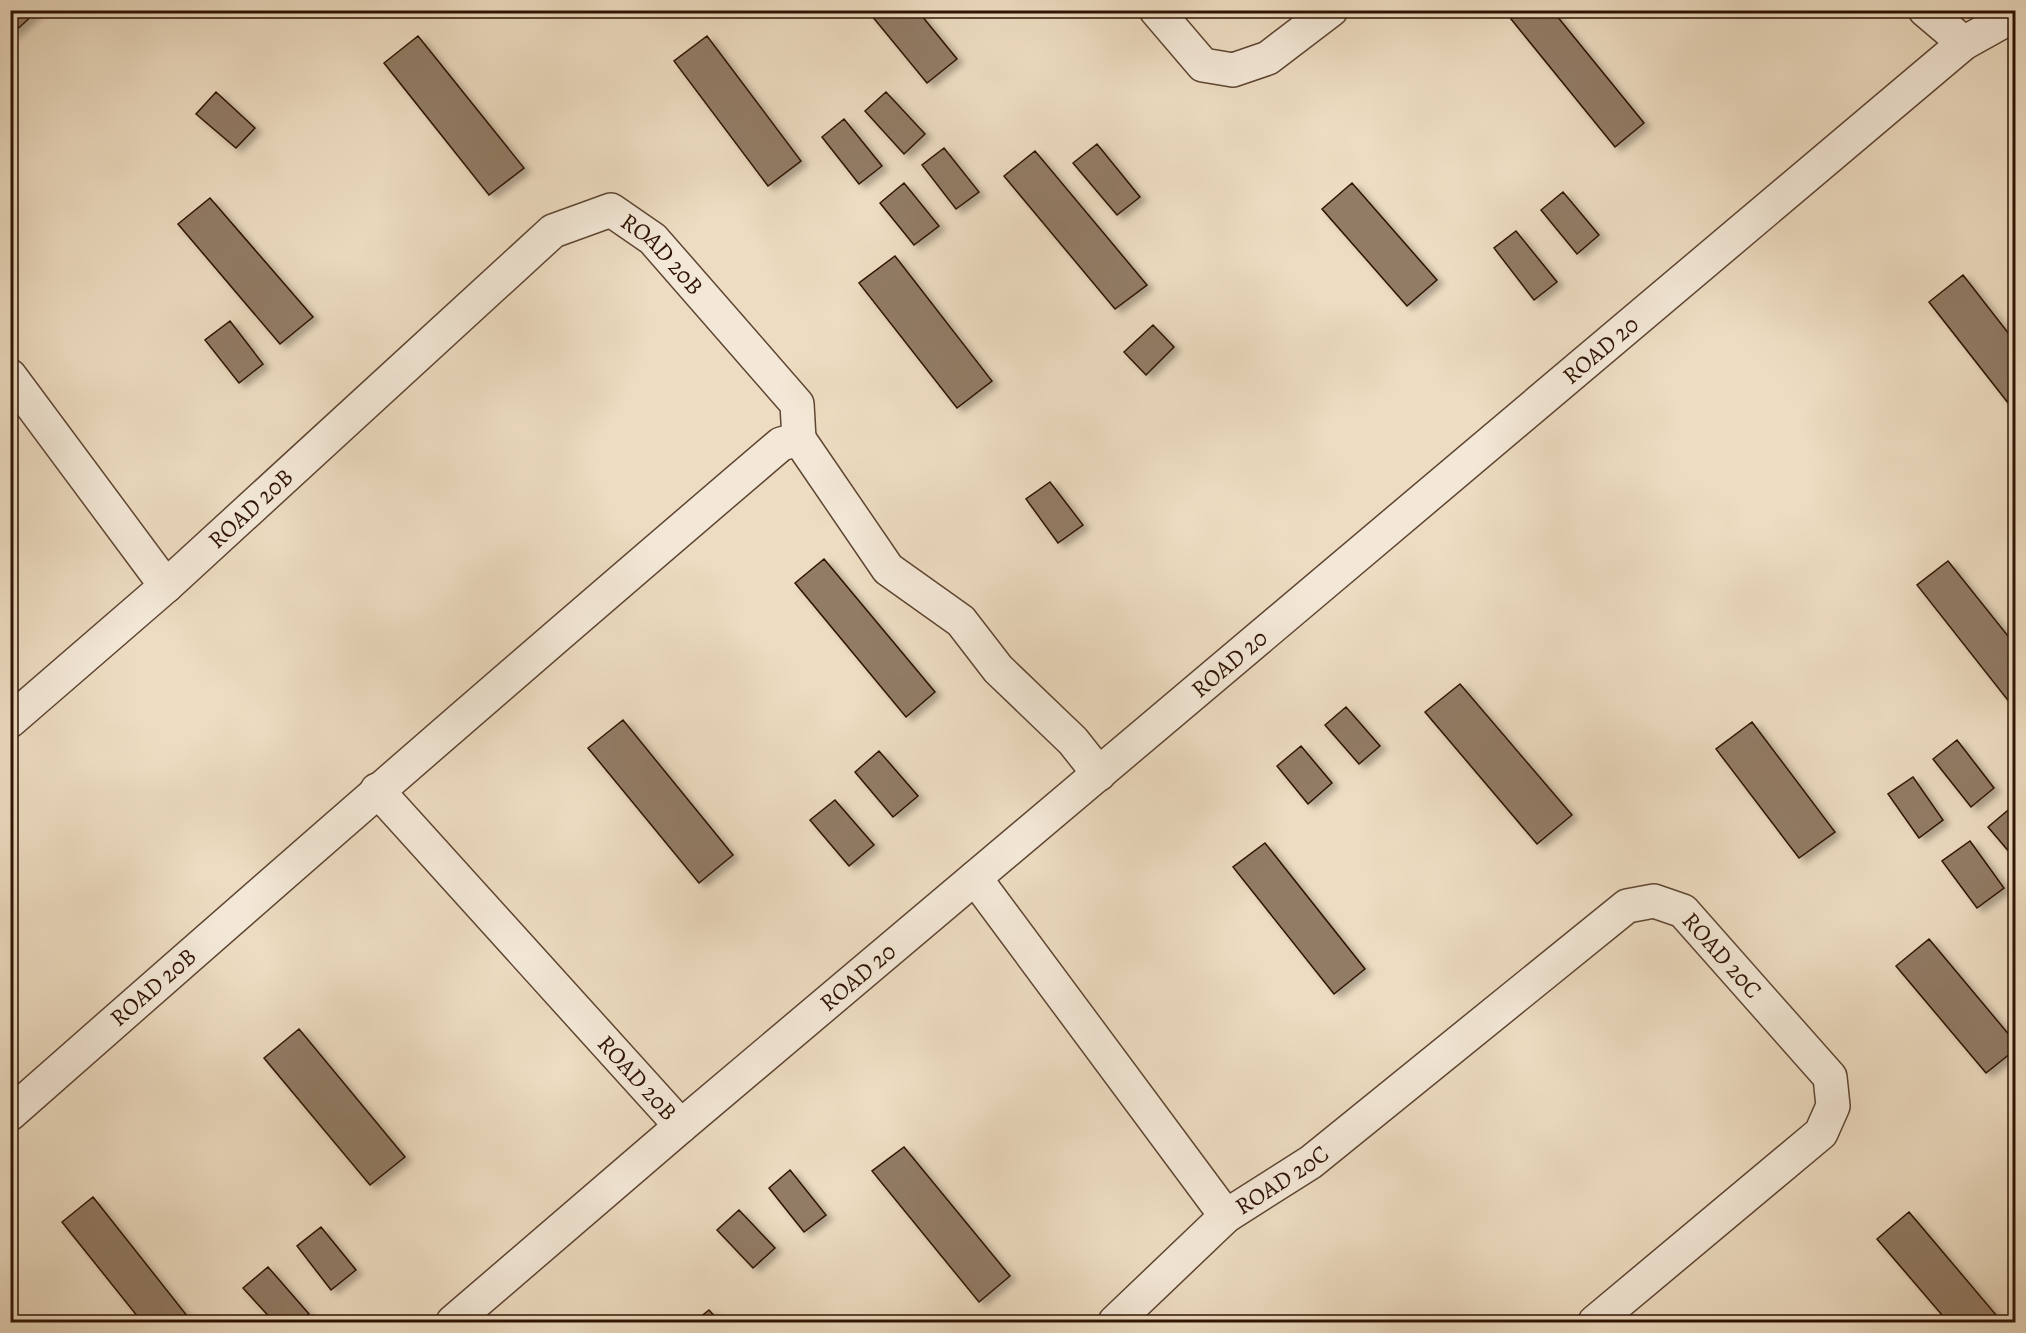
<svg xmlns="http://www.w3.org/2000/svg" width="2026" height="1333" viewBox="0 0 2026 1333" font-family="Alegreya,serif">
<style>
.building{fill:#927c66;stroke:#2f1303;stroke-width:1.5;filter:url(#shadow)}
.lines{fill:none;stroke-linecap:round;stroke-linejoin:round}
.minor-casing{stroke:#5e4532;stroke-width:36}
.minor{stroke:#f3e8d7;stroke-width:33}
.labels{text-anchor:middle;stroke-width:5;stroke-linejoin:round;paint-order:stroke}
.street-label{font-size:24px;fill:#2f1303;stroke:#f3e8d7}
</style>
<defs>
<filter id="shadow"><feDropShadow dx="6" dy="4" stdDeviation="3" flood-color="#0004"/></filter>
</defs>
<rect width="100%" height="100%" fill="#eddcc1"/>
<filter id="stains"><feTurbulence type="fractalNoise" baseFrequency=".00333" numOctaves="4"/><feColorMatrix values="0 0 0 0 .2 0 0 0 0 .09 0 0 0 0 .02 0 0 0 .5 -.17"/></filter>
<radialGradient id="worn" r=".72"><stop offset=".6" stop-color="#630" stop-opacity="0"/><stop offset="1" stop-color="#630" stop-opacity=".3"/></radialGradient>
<path class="building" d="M10,10H38L10,36Z
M867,10H917L957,59L927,83Z
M1522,10H1552L1644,123L1615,147L1511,19Z
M418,36L524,168L489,195L384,63Z
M707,36L801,161L768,186L674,61Z
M216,92L255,128L236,148L196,114Z
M886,92L925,134L904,154L865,111Z
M844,119L882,166L859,184L822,137Z
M1097,144L1140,197L1117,215L1073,163Z
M944,148L979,192L956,209L922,165Z
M1035,151L1147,285L1115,309L1004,176Z
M904,183L939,226L914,245L880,203Z
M1352,183L1437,280L1407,306L1322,209Z
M1563,192L1599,235L1577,254L1541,210Z
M210,198L313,317L280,344L178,224Z
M1516,231L1557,282L1534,300L1494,248Z
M895,256L992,381L957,408L859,283Z
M1963,275L2016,343V413L1929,302Z
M230,321L263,364L239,383L205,340Z
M1153,325L1174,347L1146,375L1124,352Z
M1050,482L1083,525L1058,543L1026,499Z
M824,559L935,692L906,717L795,583Z
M1948,561L2016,646L2014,708L1917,585Z
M1460,684L1572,815L1537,844L1425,712Z
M1346,707L1380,746L1359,764L1325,725Z
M623,720L733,855L699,883L588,748Z
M1752,722L1835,832L1799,858L1716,749Z
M1957,740L1994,788L1971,807L1933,759Z
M1301,746L1332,783L1308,804L1277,766Z
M879,751L918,796L893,817L855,772Z
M1913,777L1943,820L1919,838L1888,794Z
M835,800L874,845L849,866L810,820Z
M2013,806L2016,809V860L1988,827Z
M1970,841L2004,888L1977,908L1942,861Z
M1265,843L1365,969L1334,994L1233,867Z
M1929,939L2016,1043V1049L1986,1073L1896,966Z
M299,1029L405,1157L370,1185L264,1058Z
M904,1147L1010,1276L979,1302L872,1171Z
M790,1170L826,1215L804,1232L769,1188Z
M93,1197L188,1317L181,1322H142L62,1222Z
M739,1210L775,1248L753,1268L717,1230Z
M1909,1212L2002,1322H1948L1877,1239Z
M321,1227L356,1270L331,1290L297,1246Z
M268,1267L309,1314L300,1322H274L243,1288Z
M709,1310L720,1322H694Z"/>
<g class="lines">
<defs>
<g id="minor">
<path d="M1156,10L1203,65L1233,70L1268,58L1331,10"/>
<path d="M1925,10L1964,43"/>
<path d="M10,376L166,586"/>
<path d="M799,439L888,569L961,621L998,669L1073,741L1099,774"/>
<path id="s1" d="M10,721L166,586L553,231L611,210L653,239L797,404L799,439L781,444C522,665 266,888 10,1114"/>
<path id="s2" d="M377,790L681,1126"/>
<path d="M975,878L1226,1216"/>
<path id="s3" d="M453,1322L681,1126L1964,43L2016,14"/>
<path id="s4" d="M1115,1322L1226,1216L1311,1162L1627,906L1654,901L1683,911L1830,1077L1833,1106L1821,1133L1595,1322"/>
</g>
</defs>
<use href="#minor" class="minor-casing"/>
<use href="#minor" class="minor"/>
</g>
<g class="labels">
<g class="street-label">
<text dy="8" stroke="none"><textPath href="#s1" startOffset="861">ROAD 20B</textPath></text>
<text dy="8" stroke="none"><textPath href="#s3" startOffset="1504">ROAD 20</textPath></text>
<text dy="8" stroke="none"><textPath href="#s1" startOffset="321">ROAD 20B</textPath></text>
<text dy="8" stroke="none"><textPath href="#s3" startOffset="1018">ROAD 20</textPath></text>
<text dy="8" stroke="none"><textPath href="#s4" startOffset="778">ROAD 20C</textPath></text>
<text dy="8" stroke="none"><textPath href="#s3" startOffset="532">ROAD 20</textPath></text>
<text transform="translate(153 987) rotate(-41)" y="8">ROAD 20B</text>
<text dy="8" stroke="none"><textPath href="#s2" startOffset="388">ROAD 20B</textPath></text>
<text dy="8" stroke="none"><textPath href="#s4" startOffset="220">ROAD 20C</textPath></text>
</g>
</g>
<rect width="2026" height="1333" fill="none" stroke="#eddcc1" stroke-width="36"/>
<rect x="12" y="12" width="2002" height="1309" fill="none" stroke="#2f1303" stroke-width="3"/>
<rect x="18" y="18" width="1990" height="1297" fill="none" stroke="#2f1303" stroke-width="1.5"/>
<rect width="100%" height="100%" filter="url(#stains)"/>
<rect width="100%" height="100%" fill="url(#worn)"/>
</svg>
